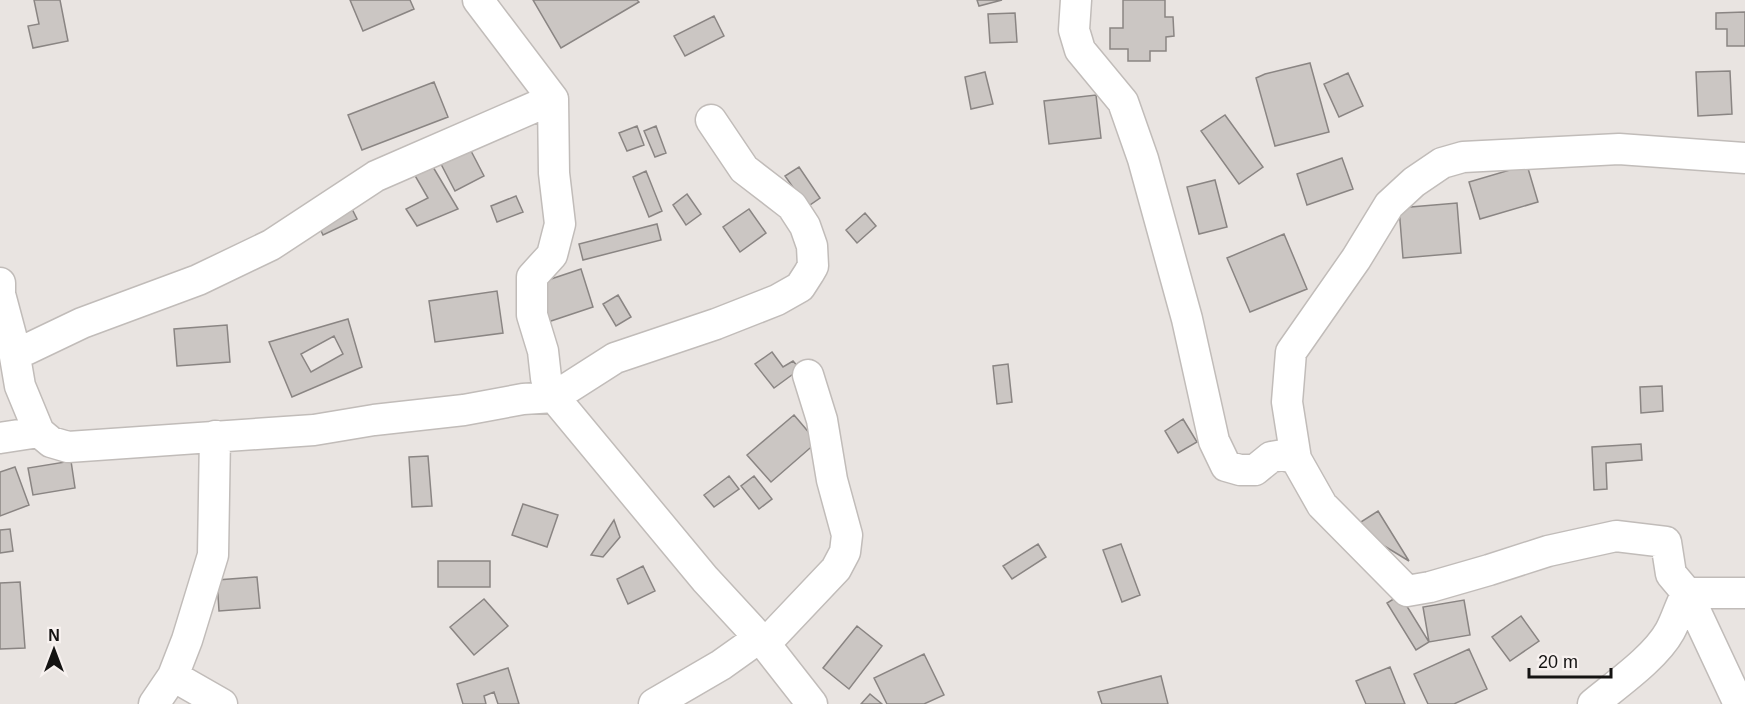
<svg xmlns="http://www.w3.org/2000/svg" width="1745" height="704" viewBox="0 0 1745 704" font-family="Helvetica,sans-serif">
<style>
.building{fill:#cbc6c3;stroke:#8a8583;stroke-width:1.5;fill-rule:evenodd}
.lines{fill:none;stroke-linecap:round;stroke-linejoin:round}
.minor-casing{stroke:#c1bcb9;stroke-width:33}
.minor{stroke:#fff;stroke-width:30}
</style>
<rect width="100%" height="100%" fill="#e9e4e1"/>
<path class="building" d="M34,0H60L68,41L33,48L28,26L39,24Z
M350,0H410L414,9L363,31Z
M533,0H637L639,2L561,48Z
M977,0H1002L979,6Z
M1123,0H1165V17H1173L1174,36L1166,37V51H1150V61H1128V49H1110V28H1123Z
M1745,12V46H1727V29H1716V13Z
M1015,13L1017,42L990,43L988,14Z
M714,16L724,36L685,56L674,36Z
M1310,63L1329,132L1275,146L1256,78L1265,74Z
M1730,71L1732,114L1698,116L1696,72Z
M985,72L993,104L971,109L965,77Z
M1348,73L1363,106L1339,117L1324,84Z
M434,82L448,117L362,150L348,115Z
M1096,95L1101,138L1049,144L1044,101Z
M1225,115L1263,167L1239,184L1201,131Z
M637,126L644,145L627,151L619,133Z
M656,126L666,153L655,157L644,131Z
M470,149L484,176L455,191L441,164Z
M1342,158L1353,189L1307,205L1297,174Z
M1527,165L1538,202L1480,219L1469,182Z
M433,167L458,209L417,226L406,209L428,198L414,174Z
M799,167L820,198L807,207L785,176Z
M646,171L662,211L649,217L633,177Z
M1215,180L1227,227L1199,234L1187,187Z
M687,194L701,214L686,225L673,205Z
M516,196L523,212L497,222L491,206Z
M1457,203L1461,253L1403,258L1399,208Z
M350,205L357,219L323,235L317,222Z
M749,209L766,233L740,252L723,227Z
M865,213L876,226L857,243L846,230Z
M657,224L661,240L583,260L579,244Z
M1284,234L1307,289L1250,312L1227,258Z
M581,269L593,307L548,322L536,284Z
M497,291L503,333L435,342L429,301Z
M618,295L631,317L616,326L603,304Z
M348,319L362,367L292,397L269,342ZM334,336L343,354L311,372L301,354Z
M227,325L230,362L177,366L174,329Z
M772,352L783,367L793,361L800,369L774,388L755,364Z
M1008,364L1012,402L997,404L993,366Z
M1662,386L1663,411L1641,413L1640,387Z
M794,415L817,442L771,482L747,455Z
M1183,419L1197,442L1178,453L1165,431Z
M1641,444L1642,460L1606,463L1607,489L1594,490L1592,447Z
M428,456L432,506L412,507L409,457Z
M71,461L75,488L33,495L28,468Z
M15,467L29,505L0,516V472Z
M729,476L739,489L714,507L704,495Z
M754,476L772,499L759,509L741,486Z
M523,504L558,515L547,547L512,535Z
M1378,511L1409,561L1353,527Z
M614,520L620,537L603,557L591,555Z
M10,529L13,551L0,553V530Z
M1038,544L1046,557L1012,579L1003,566Z
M1121,544L1140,595L1122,602L1103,550Z
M438,561H490V587H438Z
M643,566L655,591L628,604L617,579Z
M257,577L260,608L219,611L217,580Z
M20,582L25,648L0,649V583Z
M1400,595L1429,642L1416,650L1387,603Z
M484,599L508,626L474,655L450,627Z
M1464,600L1470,635L1429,642L1423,607Z
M1521,616L1539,641L1510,661L1492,637Z
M857,626L882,646L849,689L823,668Z
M1469,649L1487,689L1454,704H1428L1414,674Z
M924,654L944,695L924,704H887L874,678Z
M1390,667L1405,704H1366L1356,681Z
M508,668L519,704H498L494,692L484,696L486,704H463L457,684Z
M1161,676L1168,704H1102L1098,692Z
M870,694L882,704H861Z"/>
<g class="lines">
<defs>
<path id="minor" d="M478,0L553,99L554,173L560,224L552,255L532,277V315L543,351L546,378L554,397L615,358L716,324L777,300L800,287L809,273L813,266L812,246L805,226L792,206L744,169L711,120
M1076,0L1074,30L1080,50L1123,102L1143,159L1187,319L1214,441L1226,466L1240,470H1255L1271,457L1283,455L1296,459L1322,505L1407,591L1430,587L1489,570L1548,551L1616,536L1666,542L1671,574L1687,593H1745
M0,283V294L12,339L20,386L39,432L51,442L68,447L314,430L374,420L464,410L523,399L554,397L705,579L765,644L812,704
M15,355L82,323L198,280L271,245L376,176L553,99
M0,438L39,432
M1296,459L1287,402L1291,352L1356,259L1389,205L1414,182L1442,163L1463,157L1619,149L1745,158
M1687,593L1739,704
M765,644L836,569L845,552L847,535L832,480L822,420L808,375
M173,676L222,704
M154,704L173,676L187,640L213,555L215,436
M654,704L721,665L759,638
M1593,704C1617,684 1655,658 1670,631C1677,618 1680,605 1687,593"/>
</defs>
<use href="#minor" class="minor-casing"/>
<use href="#minor" class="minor"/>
</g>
<g transform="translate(54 650)" stroke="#f7f1ef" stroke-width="4.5" paint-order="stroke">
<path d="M0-4.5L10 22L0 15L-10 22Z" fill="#141312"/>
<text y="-9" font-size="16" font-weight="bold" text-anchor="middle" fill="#141312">N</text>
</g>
<path d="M1529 668v9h82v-9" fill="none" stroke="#141312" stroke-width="3"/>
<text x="1538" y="668" font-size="18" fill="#141312" stroke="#f7f1ef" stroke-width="4.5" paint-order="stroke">20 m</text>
</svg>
